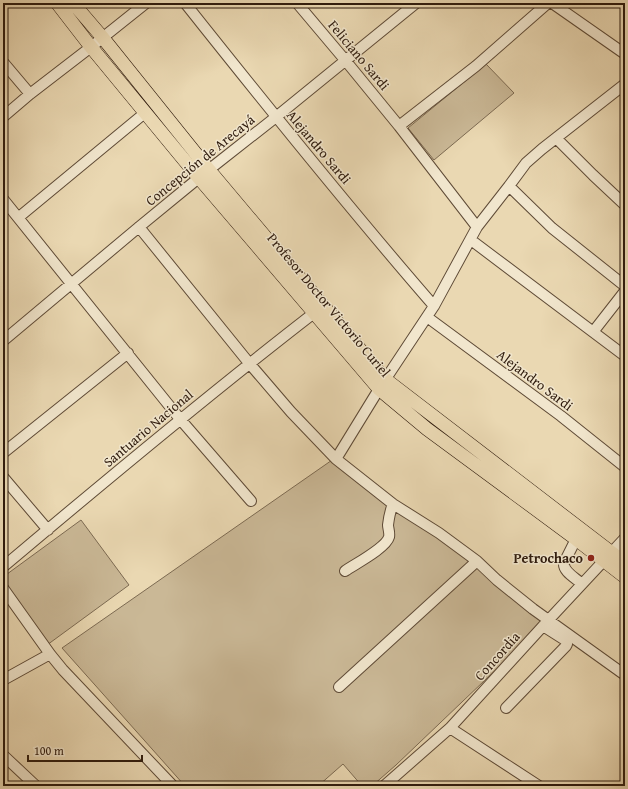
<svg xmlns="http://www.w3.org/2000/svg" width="628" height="789" viewBox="0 0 628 789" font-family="'Gentium Book Plus',serif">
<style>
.green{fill:#cab896;stroke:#7c6a52}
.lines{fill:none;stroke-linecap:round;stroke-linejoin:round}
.minor-casing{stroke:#5e4a36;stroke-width:12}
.major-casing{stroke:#2f1b0d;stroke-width:14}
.minor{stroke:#f1e6cd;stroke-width:10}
.major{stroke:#ead8b2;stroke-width:13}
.poi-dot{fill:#8f2418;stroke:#f1e6cd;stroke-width:1.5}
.labels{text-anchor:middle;stroke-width:3;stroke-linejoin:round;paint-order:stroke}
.street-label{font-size:14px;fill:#2f1b0d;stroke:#f1e6cd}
.poi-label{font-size:14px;font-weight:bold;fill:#2f1b0d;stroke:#f1e6cd;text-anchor:end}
</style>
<rect width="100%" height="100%" fill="#ead8b2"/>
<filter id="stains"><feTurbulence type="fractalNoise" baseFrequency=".005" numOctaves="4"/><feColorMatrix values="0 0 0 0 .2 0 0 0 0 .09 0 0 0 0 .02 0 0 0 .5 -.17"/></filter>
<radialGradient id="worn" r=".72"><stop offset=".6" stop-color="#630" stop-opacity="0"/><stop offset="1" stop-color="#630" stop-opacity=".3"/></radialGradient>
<path class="green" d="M486,64L514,93L434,160L408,128Z
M335,458L550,618L396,765L372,786H362L343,764L318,786H185L62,648Z
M81,520L129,585L47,645L3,584V577Z"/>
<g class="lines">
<defs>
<path id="minor" d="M185,3C266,105 348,207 434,306
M297,3L345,60L399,126L477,227
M552,3L625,54
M3,62L30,94
M3,117L30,94L91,47L146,3
M399,126L476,66L548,3
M556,138L593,175L625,205
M509,186L552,228L625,286
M3,199L180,419L251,501
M19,217L146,112
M139,227L249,363L291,412L336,459L393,504L439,533L477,561L497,580L533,609L625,675
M471,240L625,356
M427,317L561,416L625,467
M593,332L625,291
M3,341L139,227L206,172L276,117L416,3
M3,453L128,353
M336,459L379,389L434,306L477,227L509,186L526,163L542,149L625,84
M3,477L48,530
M576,539L564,563C563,572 576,578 582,584
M3,567C105,481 208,395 314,313
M345,571C355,564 386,548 389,537C390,533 388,528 388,525C389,517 390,511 393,504
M3,588L50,654
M3,680L50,654L63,670L173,786
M339,687L477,561
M506,708L566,646L567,644L565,640L543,626
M450,728L539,786
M3,755L36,786
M384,786L450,728L543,626L625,538"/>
<path id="major" d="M57,3L91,47L199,178L379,389L427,429L576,539L625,577
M73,3L103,38L209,170L385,379L625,563"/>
</defs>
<use href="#minor" class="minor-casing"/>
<use href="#major" class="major-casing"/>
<use href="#minor" class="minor"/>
<use href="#major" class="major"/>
</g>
<circle class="poi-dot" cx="591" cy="558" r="4"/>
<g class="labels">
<g class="street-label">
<text transform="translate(359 55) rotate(50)" y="5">Feliciano Sardi</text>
<text transform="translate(319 147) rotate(50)" y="5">Alejandro Sardi</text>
<text transform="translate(200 160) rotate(-39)" y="5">Concepción de Arecayá</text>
<text transform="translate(329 305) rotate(50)" y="5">Profesor Doctor Victorio Curiel</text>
<text transform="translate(535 380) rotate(37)" y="5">Alejandro Sardi</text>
<text transform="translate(148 428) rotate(-40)" y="5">Santuario Nacional</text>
<text transform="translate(497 656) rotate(-48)" y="5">Concordia</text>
</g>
<g class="poi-label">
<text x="583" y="563">Petrochaco</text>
</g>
</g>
<rect width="628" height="789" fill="none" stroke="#ead8b2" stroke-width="16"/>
<rect x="4" y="4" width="620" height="781" fill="none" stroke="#2f1b0d" stroke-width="2"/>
<rect x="8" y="8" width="612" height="773" fill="none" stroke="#2f1b0d"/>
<path d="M28 755v6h114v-6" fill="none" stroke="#2f1b0d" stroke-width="2"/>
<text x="34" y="755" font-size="12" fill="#2f1b0d" stroke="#f1e6cd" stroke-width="3" paint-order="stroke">100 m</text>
<rect width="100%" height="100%" filter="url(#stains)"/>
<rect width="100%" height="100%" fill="url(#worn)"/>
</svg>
